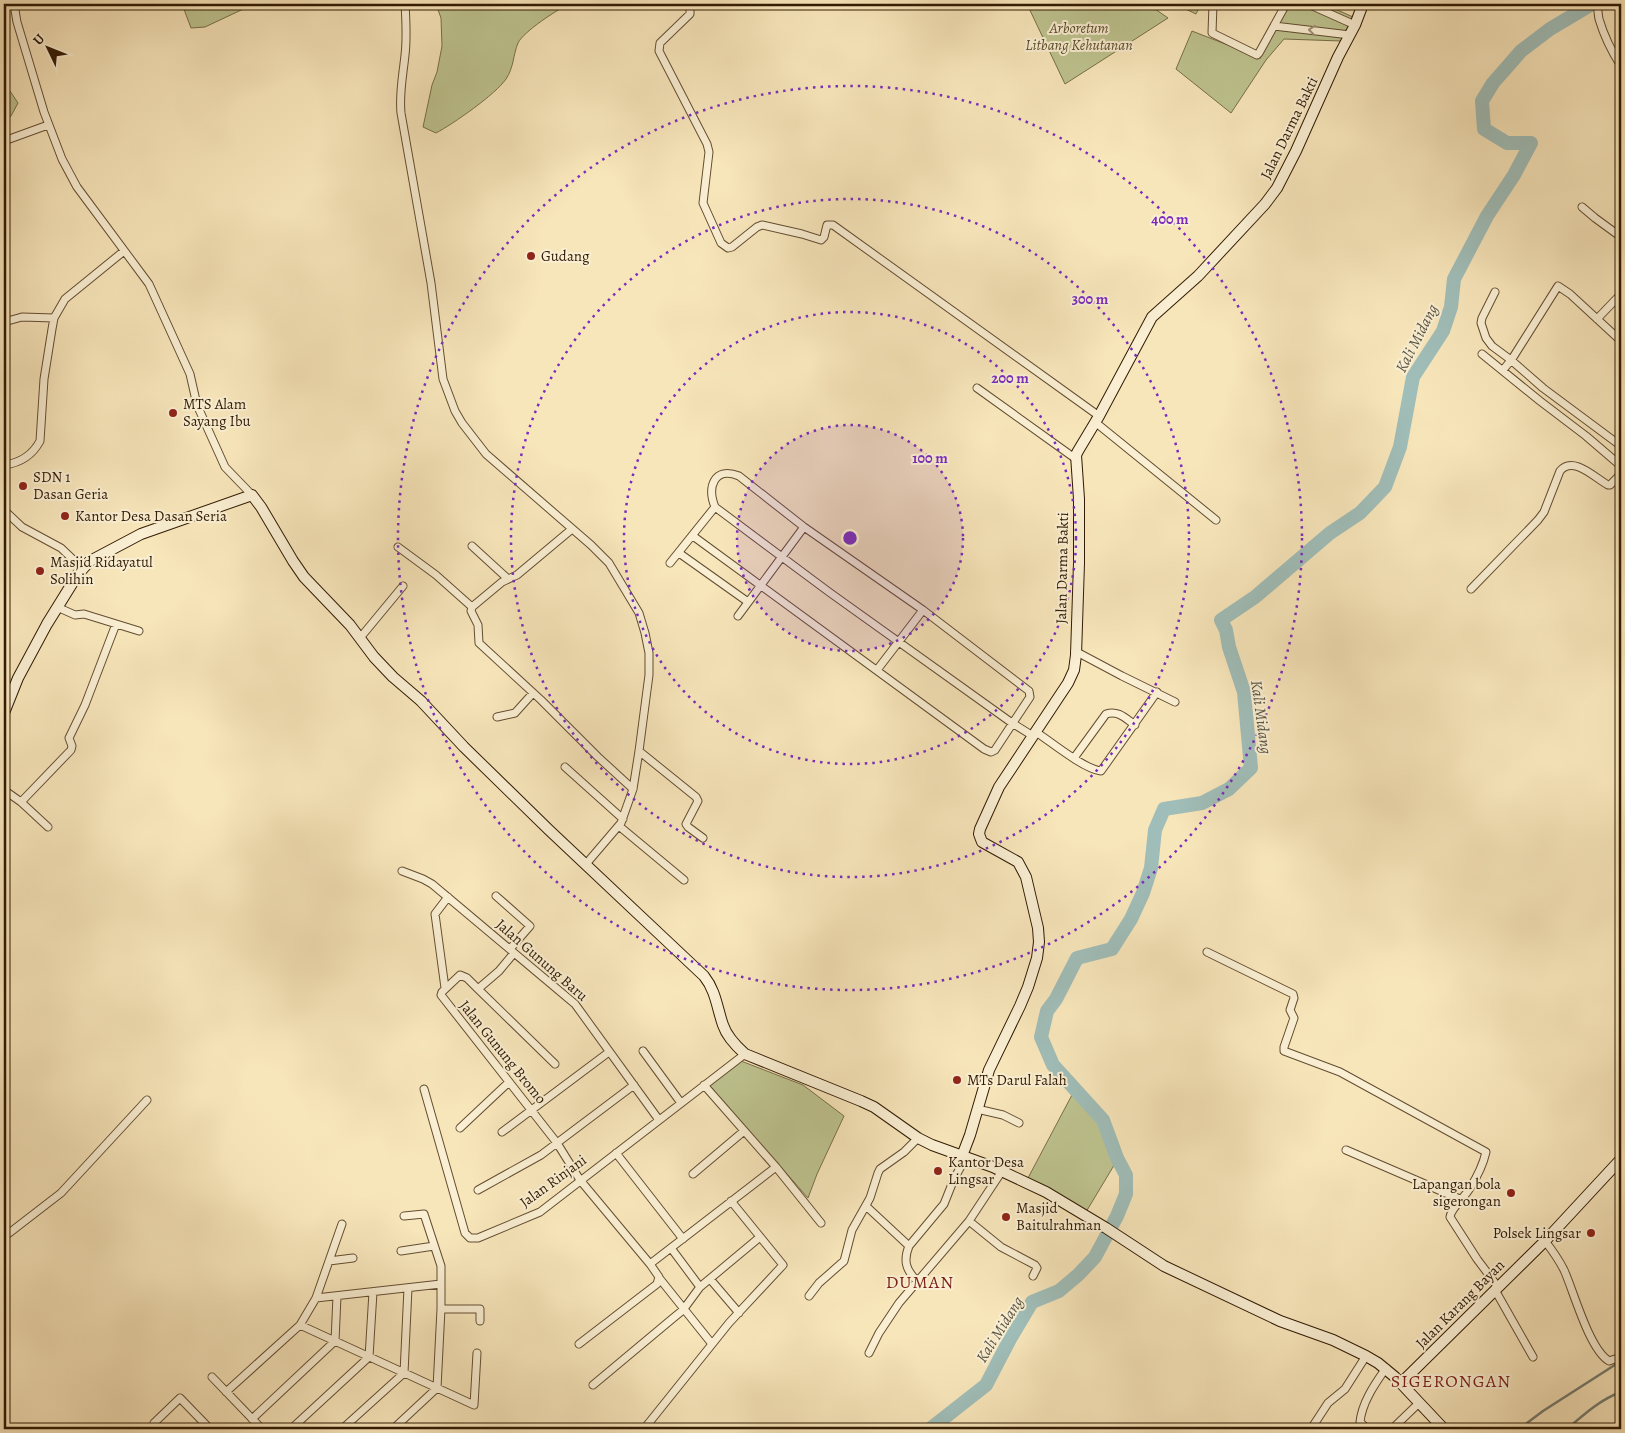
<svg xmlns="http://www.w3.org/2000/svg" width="1625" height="1433" viewBox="0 0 1625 1433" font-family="Alegreya,serif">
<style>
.green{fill:#bec490;stroke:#786f4a}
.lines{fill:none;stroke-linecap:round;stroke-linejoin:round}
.stream{stroke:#747c70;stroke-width:2.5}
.river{stroke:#a0beb9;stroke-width:14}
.street-casing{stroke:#634d31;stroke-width:9}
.secondary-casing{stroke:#311a03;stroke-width:12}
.street{stroke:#faefd3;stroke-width:7}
.secondary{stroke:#faefd3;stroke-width:10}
.oneway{stroke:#a08f75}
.ring{fill:none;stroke:#7b2cbf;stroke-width:2.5;stroke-dasharray:2.5 5}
.poi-dot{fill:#8f2418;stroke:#faefd3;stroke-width:2}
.labels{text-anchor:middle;stroke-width:4;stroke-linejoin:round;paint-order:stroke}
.park-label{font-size:15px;font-style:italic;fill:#5b4d2d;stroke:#faefd3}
.street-label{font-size:15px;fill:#311a03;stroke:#faefd3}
.poi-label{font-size:15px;fill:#311a03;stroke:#faefd3;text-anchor:start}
.water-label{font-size:16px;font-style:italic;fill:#585343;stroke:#faefd3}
.quarter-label{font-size:18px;letter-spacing:1px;fill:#7a1f14;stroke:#faefd3}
.centre{fill:#7b2cbf;stroke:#faefd3;stroke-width:2.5}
.ring-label{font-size:15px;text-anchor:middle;font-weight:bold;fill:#7b2cbf;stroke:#faefd3;stroke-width:4;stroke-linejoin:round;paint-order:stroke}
</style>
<rect width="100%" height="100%" fill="#f8e6bb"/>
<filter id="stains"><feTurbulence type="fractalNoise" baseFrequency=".004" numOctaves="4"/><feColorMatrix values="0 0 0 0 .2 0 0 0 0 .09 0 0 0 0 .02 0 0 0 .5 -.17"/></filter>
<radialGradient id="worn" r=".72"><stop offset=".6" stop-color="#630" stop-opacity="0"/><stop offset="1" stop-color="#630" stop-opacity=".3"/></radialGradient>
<path class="green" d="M182,4H254L205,27L191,28Z
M436,4H570C559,8 523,32 518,43C513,55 514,67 506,79C496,94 453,124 436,133L423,127L432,85L437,72L442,46L441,18Z
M1027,4H1148L1168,18L1065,84Z
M1175,4H1201L1196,14Z
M1286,4H1324L1353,17L1341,41L1284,39L1266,60L1231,113L1176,69L1192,31L1261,58L1257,55Z
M4,89L10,91L18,103L11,116L4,122Z
M741,1061L803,1085L844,1116L817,1174L808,1198L708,1084Z
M1073,1093L1101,1123L1116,1162L1086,1212L1028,1178Z"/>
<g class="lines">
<path class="stream" d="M1519,1429L1543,1411L1621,1361
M1567,1429C1583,1415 1601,1399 1621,1392"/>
<path class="river" d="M930,1429L986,1385L1010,1339L1032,1302L1059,1291L1078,1275L1095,1257L1117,1216L1126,1194V1175L1117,1158L1103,1120L1053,1065L1041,1037L1047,1011L1056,999L1077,958L1112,949L1131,919L1143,893L1151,868L1155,830L1164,809L1202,803L1229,789L1251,768L1244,692L1229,647L1226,630L1221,620L1255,597L1330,533L1360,513L1385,487L1400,447L1413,377L1443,331L1451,307L1454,279L1487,216L1514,175L1531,143H1507L1484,129L1482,101L1493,83L1521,51L1550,29L1592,4"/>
<defs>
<path id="street" d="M14,4L17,22L44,112L62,159L77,187L149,284L190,374L197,405L225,467L252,495
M405,4C406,20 407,38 405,55C403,75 399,93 401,113L431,283L443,379L455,411L462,423L486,454L591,545L609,563L639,613L645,633L649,653V675L639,751L633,789L621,823L586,864
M687,4L690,9V14L660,43L659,51L707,144L709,152L703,203L721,243L728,248L732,247L757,227L762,225L802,234L821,240L824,237L827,225H833L1099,416
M1213,4L1212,33L1257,55L1259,53L1286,4
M1308,4L1355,25
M1597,4C1598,9 1598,14 1599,19C1604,36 1612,52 1621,66
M1274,26L1350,35
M4,141L48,125
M1582,207L1595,218L1621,237
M1495,292L1482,318L1481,323L1486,338L1492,346L1511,360L1543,388L1621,446
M1597,319L1621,294
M4,322L22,317L54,318
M1482,354L1540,401L1586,436L1621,466
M1503,370L1512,359L1558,286L1570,294L1621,341
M977,388L1076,459
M1095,422L1216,520
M4,465C20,463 32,456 40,441L44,379L52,329L54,318L65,299L124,251
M4,510L22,527L61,548L82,568
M693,536L984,749L991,752L995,750L1030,697L1029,691L923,610L804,527L739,476C714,466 707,487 715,507L829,592L1012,723L1033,736
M472,546L508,579
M398,547L436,575L472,607L471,611L478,625L479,643L541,700L598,757L633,789
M679,553L748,602
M670,563L715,507
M1471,589L1538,520L1544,512L1560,471C1573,455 1595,478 1608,485H1610L1621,474
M57,607L75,615L84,614L139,631
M472,607L502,582L517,575L572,529
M738,616L804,527
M360,638L403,586
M1075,651L1122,676L1175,702
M877,670L923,610
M497,717L515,713L533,693
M1036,732C1051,742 1084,769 1101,771L1157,692
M639,751L696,797L698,801L686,824L688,827L703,838
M1074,758L1106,714C1118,710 1125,718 1135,725
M565,767L623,819
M4,790L21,802L48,827
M21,802L71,750L72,746L69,738L85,705L116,624
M619,826L684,880
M402,871L423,879L432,884L575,1004L659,1120
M496,896L530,926L510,949
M1207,952L1293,994L1294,998L1290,1010L1294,1018L1284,1047V1051L1340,1072L1486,1152C1483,1165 1477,1177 1470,1188C1465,1197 1451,1208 1450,1217L1477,1259L1498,1287
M514,953L499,971L478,989L555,1064
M445,988L435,914L448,897
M478,989L467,978L460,975L442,992L441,995L557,1143L580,1180L650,1264
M643,1051L681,1103
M704,1085L776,1167L821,1223
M424,1089L465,1233L470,1238H478L540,1212L745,1054
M977,1109L1003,1115L1019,1123
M460,1128L509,1082
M502,1132L609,1052
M1346,1150L1462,1200
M616,1153L683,1239
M1616,1165L1621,1172
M693,1174L744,1131
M478,1190L541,1155L634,1085
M866,1206L909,1246C903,1261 906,1270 917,1281
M404,1216L424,1214L441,1266V1309
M969,1221L1001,1247L1035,1265L1037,1268L1033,1276
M4,1237L61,1193L147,1100
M1545,1241C1552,1250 1559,1260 1564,1270C1574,1292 1589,1349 1609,1361L1621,1357
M909,1246L944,1204L954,1179L966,1157
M671,1248L700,1287
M401,1251L434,1246
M329,1261L353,1258
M660,1279L712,1344
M710,1279L739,1313
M1495,1290L1533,1357
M809,1296L819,1283L844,1261L852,1230L870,1198L878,1173L880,1169L904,1152L918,1138
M316,1298L441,1284
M300,1325L474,1405L477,1353
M579,1344L657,1284L659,1277L650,1264L776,1167
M869,1353L879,1333L899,1303L969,1221L1002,1171
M212,1377L262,1429
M593,1385L672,1319L683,1310L700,1287L760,1237
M226,1392L300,1325L316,1298L342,1224
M252,1419L335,1341L337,1296
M160,1429L154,1423L180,1398L210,1429
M291,1429L369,1357L373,1292
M342,1429L404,1373L408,1288
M393,1429L437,1388L441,1309H480V1321
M644,1429L729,1323L783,1265L731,1201
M1311,1429L1328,1403L1345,1389L1366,1356
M1367,1429L1360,1422C1362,1402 1375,1384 1386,1368
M1392,1429L1419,1403"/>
<path id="secondary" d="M4,713L18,678L47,624L78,574L90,561L141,534L252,495L261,507L293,561L304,577L350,625L374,657L393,677L421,701L464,747L549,830L704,976C716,991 717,1008 723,1025C727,1037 736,1046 745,1054L861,1101L874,1107L918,1138L932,1145L993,1167L1046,1192L1106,1228L1164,1266L1280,1321L1333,1340L1366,1356L1378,1363L1395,1377L1444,1429
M962,1156L970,1135L989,1070L1020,1006L1028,987L1037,958L1039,942L1038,928L1026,877L1018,862L982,842L979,834L980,829L999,787L1068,683L1074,670L1076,655L1079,563V499L1076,455L1078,451L1099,416L1152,317L1198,276L1265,204L1277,188L1296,151L1338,57L1355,25L1363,4
M1401,1383L1545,1241L1621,1159"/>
</defs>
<use href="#street" class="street-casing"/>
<use href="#secondary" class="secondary-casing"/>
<use href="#street" class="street"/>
<use href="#secondary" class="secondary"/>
</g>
<defs><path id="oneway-chevron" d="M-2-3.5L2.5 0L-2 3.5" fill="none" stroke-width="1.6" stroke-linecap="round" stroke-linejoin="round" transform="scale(1.25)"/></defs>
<use class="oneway" href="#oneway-chevron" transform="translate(1312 30) rotate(-174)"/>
<circle cx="850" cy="538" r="113" fill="#7b2cbf" fill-opacity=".12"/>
<g class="ring">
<circle cx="850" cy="538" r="113"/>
<circle cx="850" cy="538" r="226"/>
<circle cx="850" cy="538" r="339"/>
<circle cx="850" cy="538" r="452"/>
</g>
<g class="poi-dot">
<circle cx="531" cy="256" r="5"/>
<circle cx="173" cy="413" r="5"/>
<circle cx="23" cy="486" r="5"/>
<circle cx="65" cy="516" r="5"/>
<circle cx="40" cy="571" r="5"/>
<circle cx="957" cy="1080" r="5"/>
<circle cx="938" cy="1171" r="5"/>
<circle cx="1511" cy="1193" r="5"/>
<circle cx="1006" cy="1217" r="5"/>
<circle cx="1591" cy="1233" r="5"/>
</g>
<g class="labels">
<g class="park-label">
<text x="1079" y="33">Arboretum<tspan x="1079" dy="17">Litbang Kehutanan</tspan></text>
</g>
<g class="street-label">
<text transform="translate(1289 128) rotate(-64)" y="5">Jalan Darma Bakti</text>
<text transform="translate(1062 568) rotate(-89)" y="5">Jalan Darma Bakti</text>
<text transform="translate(542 960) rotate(41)" y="5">Jalan Gunung Baru</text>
<text transform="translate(503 1052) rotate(51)" y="5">Jalan Gunung Bromo</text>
<text transform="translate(553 1181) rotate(-36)" y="5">Jalan Rinjani</text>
<text transform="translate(1460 1304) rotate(-45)" y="5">Jalan Karang Bayan</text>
</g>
<g class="poi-label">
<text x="541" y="261">Gudang</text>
<text x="183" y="409">MTS Alam<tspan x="183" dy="17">Sayang Ibu</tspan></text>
<text x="33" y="482">SDN 1<tspan x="33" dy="17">Dasan Geria</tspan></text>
<text x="75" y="521">Kantor Desa Dasan Seria</text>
<text x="50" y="567">Masjid Ridayatul<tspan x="50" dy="17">Solihin</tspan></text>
<text x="967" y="1085">MTs Darul Falah</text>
<text x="948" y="1167">Kantor Desa<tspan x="948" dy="17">Lingsar</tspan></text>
<text x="1501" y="1189" text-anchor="end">Lapangan bola<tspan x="1501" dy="17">sigerongan</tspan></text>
<text x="1016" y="1213">Masjid<tspan x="1016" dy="17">Baitulrahman</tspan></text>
<text x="1581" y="1238" text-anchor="end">Polsek Lingsar</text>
</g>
<g class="water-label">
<text transform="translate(1416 338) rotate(-63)" y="6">Kali Midang</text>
<text transform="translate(1262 717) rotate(82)" y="6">Kali Midang</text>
<text transform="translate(999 1329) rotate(-58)" y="6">Kali Midang</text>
</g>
<g class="quarter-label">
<text x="920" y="1288">DUMAN</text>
<text x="1451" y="1387">SIGERONGAN</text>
</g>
</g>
<circle cx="850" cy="538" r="8" class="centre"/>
<g class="ring-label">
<text x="1170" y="224">400 m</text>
<text x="1090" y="304">300 m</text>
<text x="1010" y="383">200 m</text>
<text x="930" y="463">100 m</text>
</g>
<rect width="1625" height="1433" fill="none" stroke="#f8e6bb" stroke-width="20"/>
<rect x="5" y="5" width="1615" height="1423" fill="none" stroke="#311a03" stroke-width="2.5"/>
<rect x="10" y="10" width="1605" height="1413" fill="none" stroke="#311a03"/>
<g transform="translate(48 48) rotate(313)" stroke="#faefd3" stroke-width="4" paint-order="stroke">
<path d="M0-4L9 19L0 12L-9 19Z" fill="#311a03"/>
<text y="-8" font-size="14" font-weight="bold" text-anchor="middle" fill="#311a03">U</text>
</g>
<rect width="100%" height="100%" filter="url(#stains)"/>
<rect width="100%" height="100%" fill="url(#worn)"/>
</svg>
